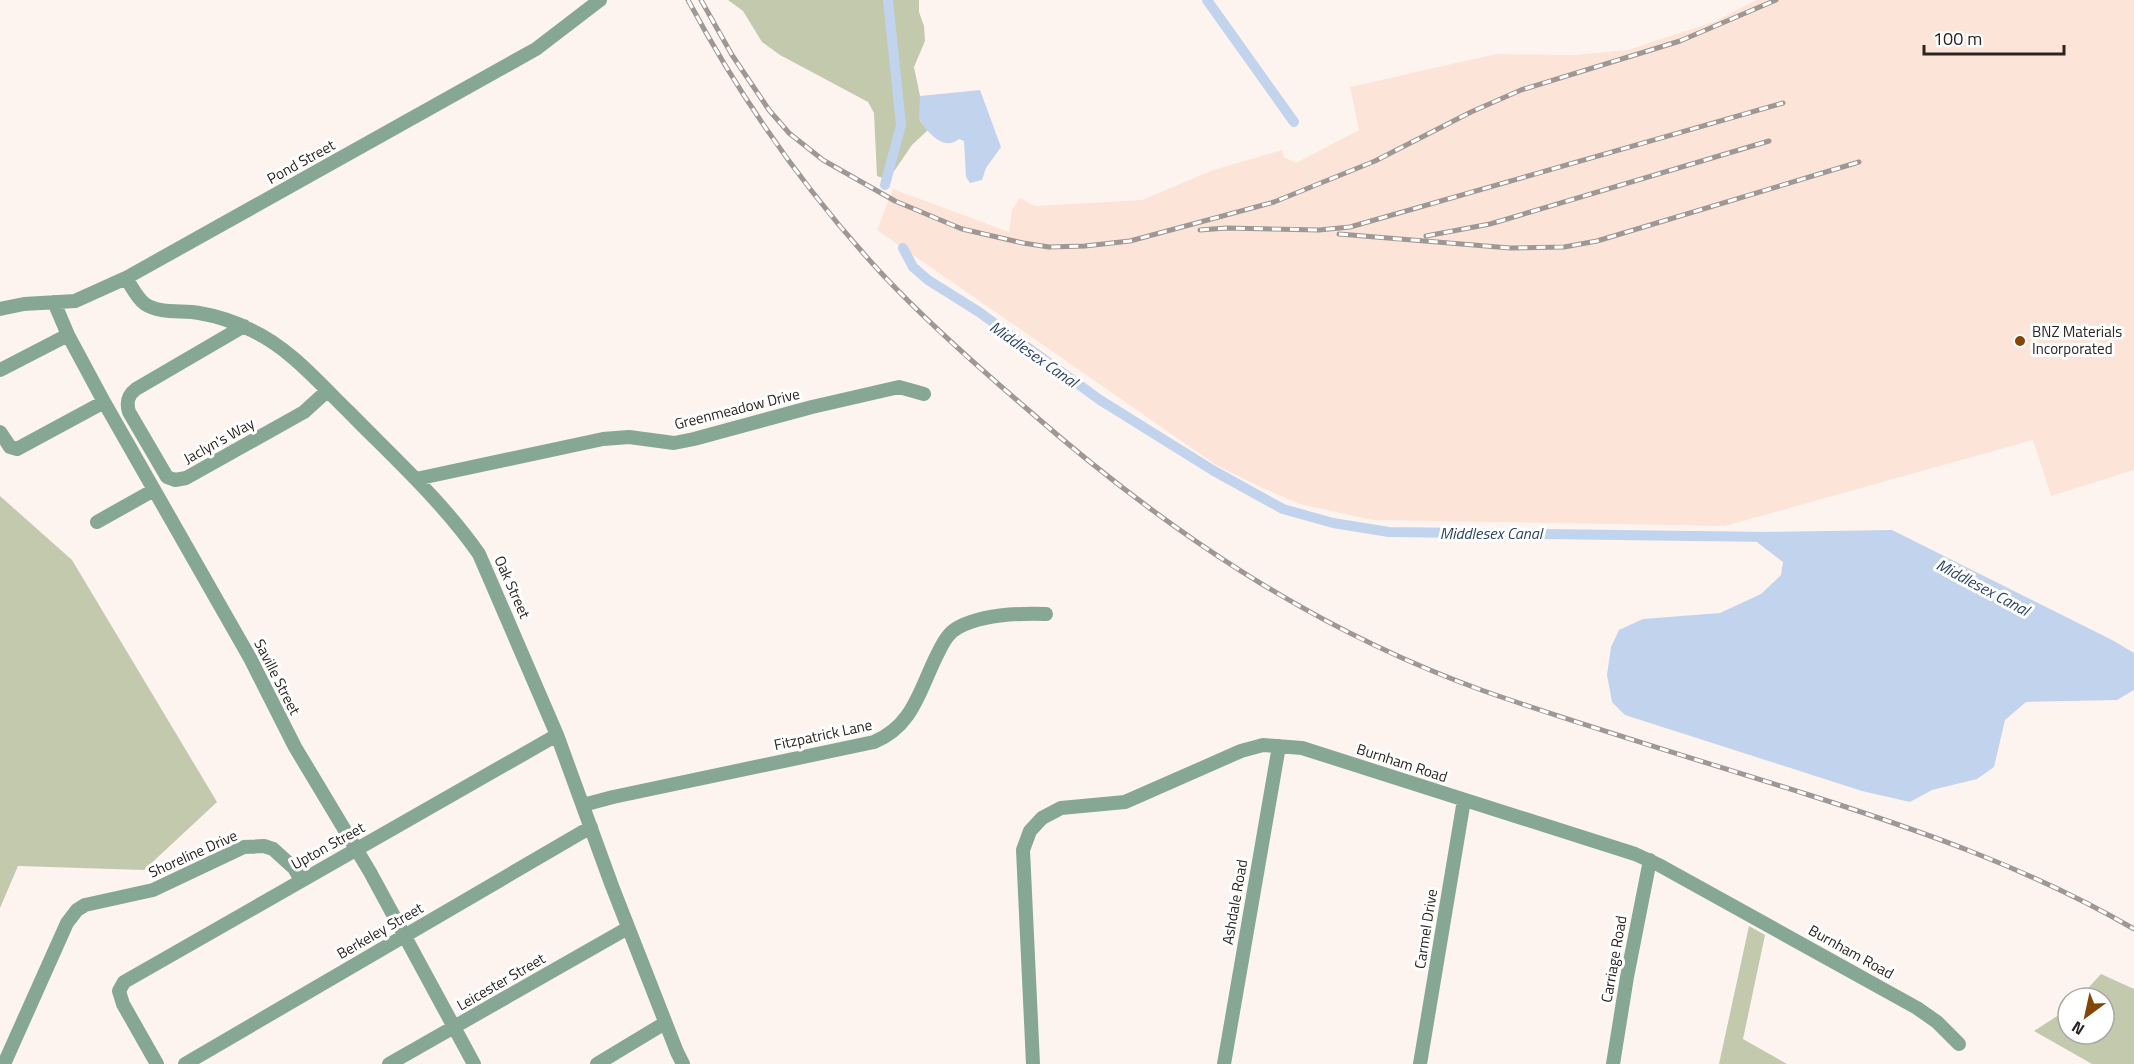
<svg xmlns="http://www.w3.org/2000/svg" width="2134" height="1064" viewBox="0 0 2134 1064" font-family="'Titillium Web',sans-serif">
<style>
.built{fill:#fde4d9}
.green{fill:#c3c9ad}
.water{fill:#c2d3ee}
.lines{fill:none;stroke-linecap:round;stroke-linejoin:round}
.canal{stroke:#c2d3ee;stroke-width:10}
.minor{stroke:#85a794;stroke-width:14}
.rail-casing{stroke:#9f9793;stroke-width:5}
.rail{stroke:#fff;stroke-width:3;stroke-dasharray:9;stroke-linecap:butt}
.poi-dot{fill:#844508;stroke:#fff;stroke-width:2}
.labels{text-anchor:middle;stroke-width:6;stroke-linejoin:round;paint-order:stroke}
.street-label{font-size:15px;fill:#2b2522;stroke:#fff}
.poi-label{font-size:15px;fill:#2b2522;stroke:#fff;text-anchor:start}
.water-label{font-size:16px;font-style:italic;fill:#2b4369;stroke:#fff}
</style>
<rect width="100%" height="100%" fill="#fef4ef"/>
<path class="built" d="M1756,0H2134V470L2051,496L2033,440L1725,526L1372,520L1300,504L1260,487L1216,465L877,230L893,189L1009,232L1012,210L1020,198L1035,206L1142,200L1213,170L1282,150L1284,157L1296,163L1359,130L1350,87L1496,54L1575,55L1628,50L1716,21Z"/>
<path class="green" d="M728,0H919V12L924,26L925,41L914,67L920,96V121L928,130L912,145L888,180L877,176L874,113L868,102L780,55L762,42L743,11Z
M0,496L72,560L217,802L144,870L18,866L0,908Z
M1749,926L1765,935L1743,1039L1787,1064H1719Z
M2101,974L2134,989V1064H2092L2034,1031L2068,1009V1034H2104V998H2079Z"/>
<path class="water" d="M980,90L1001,147L986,168L982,180L970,183L966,177L964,141L959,139C946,149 935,139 926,129C926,128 921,122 920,121C918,115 920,103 920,96Z
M1892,530L2114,641L2134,653V690L2117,700L2026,702L2005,720L1994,767L1977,779L1932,790L1910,802L1862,791L1625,715L1612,702L1607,675L1611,647L1619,630L1643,619L1720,613L1761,594L1781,575L1783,562L1758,543L1755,537L1766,532Z"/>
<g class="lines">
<path class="canal" d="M1207,0L1294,122
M885,185L901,125L888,0
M903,248L913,267L928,280L979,312L1100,400L1214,471L1283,509L1333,523L1389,532L1770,537"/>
<path class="minor" d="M126,278C132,287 137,298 145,304C160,314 182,310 199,313C217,316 235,322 251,330C290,348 319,383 349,412C394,458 442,501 479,554L557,735L612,886L677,1052L683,1064
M54,302L68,335L104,402L250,658L295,747L370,872L474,1064
M0,309L24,304L75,301L126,278L536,49L600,0
M244,326L136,389C128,395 126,402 129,412L167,477L175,480L186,478L304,412L327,391
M0,370L68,335
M0,432L10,447L17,449L104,402
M416,479L603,439L629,437L674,443L694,439L812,407L899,387L924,394
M97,522L154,490
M583,805L613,797L874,742C915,725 920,687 939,651C944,641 949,632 959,627C984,614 1019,613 1046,614
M4,1064L67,923L77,910L85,905L153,890L244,847L264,846L273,849L294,868L301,880
M157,1064L123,1004L119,991L124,982L557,735
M185,1064L591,827
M389,1064L628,928
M597,1064L665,1023
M1033,1064L1023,850L1030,831L1042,818L1061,808L1125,802L1241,751L1263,745L1302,748L1635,854L1659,865L1917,1008L1937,1022L1959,1044
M1224,1064L1279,746
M1420,1064L1464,800
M1613,1064L1627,977L1650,860"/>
<defs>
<path id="rail" d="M688,0C741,99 806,192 883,275C927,322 977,366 1026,408C1164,529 1311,629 1484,691C1590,728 1699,760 1806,794C1919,830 2031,869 2134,929
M701,0L732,55L769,110L789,133L823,160L895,201L962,229L1023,243L1049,247L1085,246L1130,241L1274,202L1375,161L1471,112L1521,90L1680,41L1776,0
M1200,230L1227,228L1319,230L1350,227L1783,103
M1339,234L1510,248L1564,247L1597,241L1859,162
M1426,236L1490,224L1769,141"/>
</defs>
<use href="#rail" class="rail-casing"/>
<use href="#rail" class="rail"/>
</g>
<circle class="poi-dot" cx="2020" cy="341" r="6"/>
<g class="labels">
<g class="street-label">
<text transform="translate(301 162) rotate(-29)" y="5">Pond Street</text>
<text transform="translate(737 409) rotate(-14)" y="5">Greenmeadow Drive</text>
<text transform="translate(219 441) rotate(-29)" y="5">Jaclyn's Way</text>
<text transform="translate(512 587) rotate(66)" y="5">Oak Street</text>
<text transform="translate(277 677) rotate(63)" y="5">Saville Street</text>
<text transform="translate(823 735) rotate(-12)" y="5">Fitzpatrick Lane</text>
<text transform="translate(1402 763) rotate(18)" y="5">Burnham Road</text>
<text transform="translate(328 846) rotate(-29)" y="5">Upton Street</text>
<text transform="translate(193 854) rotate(-24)" y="5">Shoreline Drive</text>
<text transform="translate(1235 902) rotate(-80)" y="5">Ashdale Road</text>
<text transform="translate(1426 929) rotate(-81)" y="5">Carmel Drive</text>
<text transform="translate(380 931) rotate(-30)" y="5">Berkeley Street</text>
<text transform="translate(1851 952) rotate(29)" y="5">Burnham Road</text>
<text transform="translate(1614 959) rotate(-80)" y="5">Carriage Road</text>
<text transform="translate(501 982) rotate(-30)" y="5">Leicester Street</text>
</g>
<g class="poi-label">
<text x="2032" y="337">BNZ Materials<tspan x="2032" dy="17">Incorporated</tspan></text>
</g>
<g class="water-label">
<text transform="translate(1034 354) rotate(35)" y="6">Middlesex Canal</text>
<text x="1491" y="539">Middlesex Canal</text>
<text transform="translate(1983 587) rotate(28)" y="6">Middlesex Canal</text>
</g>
</g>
<g transform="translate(2086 1016) rotate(213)"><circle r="28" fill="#ffffff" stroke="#aaa8a7" stroke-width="1.5"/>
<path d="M0-4.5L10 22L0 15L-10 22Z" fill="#844508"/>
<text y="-9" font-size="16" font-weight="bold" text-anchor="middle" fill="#2b2522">N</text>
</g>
<path d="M1924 45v9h140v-9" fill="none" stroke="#2b2522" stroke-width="3"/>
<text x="1933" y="45" font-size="18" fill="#2b2522" stroke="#ffffff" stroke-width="4.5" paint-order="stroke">100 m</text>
</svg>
